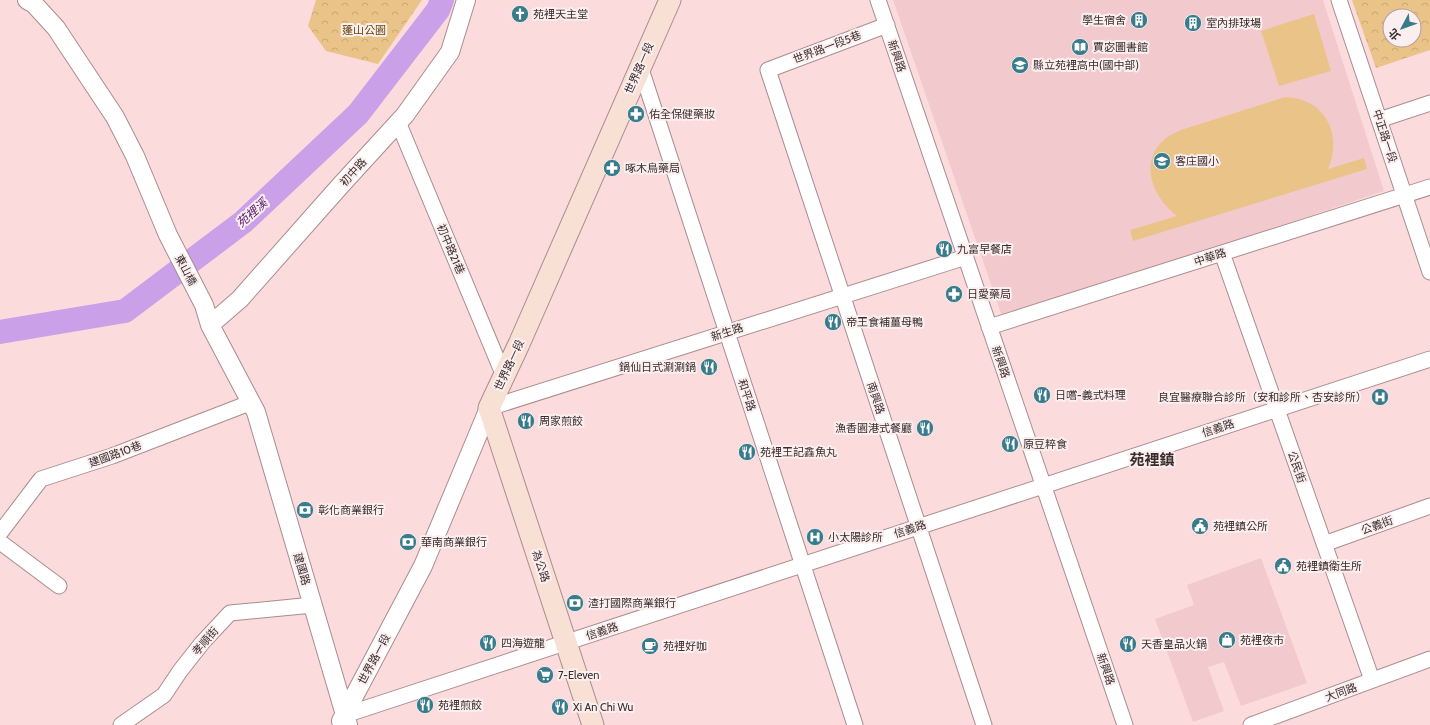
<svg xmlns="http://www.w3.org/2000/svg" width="1430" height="725" viewBox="0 0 1430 725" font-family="Cabin,'Noto Sans TC',sans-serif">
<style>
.built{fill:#f2cacd}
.green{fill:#eac388}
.park{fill:url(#park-crowns);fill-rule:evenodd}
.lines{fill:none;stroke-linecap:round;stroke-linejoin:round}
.river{stroke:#caa0e8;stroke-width:24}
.minor-casing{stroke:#aa8c8e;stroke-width:17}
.tertiary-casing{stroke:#aa8c8e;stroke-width:20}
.secondary-casing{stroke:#aa8c8e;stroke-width:23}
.minor{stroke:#fff;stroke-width:15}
.tertiary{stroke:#fff;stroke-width:18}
.secondary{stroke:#f9e0d4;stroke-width:21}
.labels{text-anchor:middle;stroke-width:4;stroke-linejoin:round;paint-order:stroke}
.poi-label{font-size:11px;fill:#392c2d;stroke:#fbeeef;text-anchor:start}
.park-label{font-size:11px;fill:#674608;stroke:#fbeeef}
.street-label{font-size:11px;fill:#392c2d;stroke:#fbeeef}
.water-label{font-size:12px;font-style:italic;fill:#562073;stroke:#fbeeef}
.district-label{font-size:15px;font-weight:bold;fill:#392c2d;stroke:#fbeeef}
</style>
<defs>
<pattern id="park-crowns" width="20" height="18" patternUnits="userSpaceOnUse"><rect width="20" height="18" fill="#eac388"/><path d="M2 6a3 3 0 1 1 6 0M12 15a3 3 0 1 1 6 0" fill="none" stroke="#c9a876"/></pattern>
</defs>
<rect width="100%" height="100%" fill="#fcdbdd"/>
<path class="built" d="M893,0H1323L1384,191L1003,319Z
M1261,558L1307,683L1241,706L1224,662L1208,667L1224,711L1193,722L1155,619L1194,605L1187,585Z"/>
<path class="green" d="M1314,14L1331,71L1279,86L1261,31Z
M1285,97C1325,98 1343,134 1328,169L1364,158L1367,169L1133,241L1130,230L1177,216C1145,191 1137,147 1181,130Z"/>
<path class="park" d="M316,0H422L378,64L326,51L308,26Z
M1352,0H1430V50L1376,68ZM1390,16H1414V40H1390Z"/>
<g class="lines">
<path class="river" d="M0,332L125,311L243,222L358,114L438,10L442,0"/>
<defs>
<path id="minor" d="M878,0L1125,725
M1339,0L1430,272
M887,25L768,70L984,725
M640,66L855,725
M1379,120L1430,103
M398,122L504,376
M1222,253L1372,680
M989,327L1430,187
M489,408L966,257
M0,533L41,479L112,456L252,402
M0,542L59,586
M1324,544L1430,506
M345,715L1430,359
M121,725L164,695L180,671L202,643L230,613L313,605
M1251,725L1430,659"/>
<path id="tertiary" d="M27,0L34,4L56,28L115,117L135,156L168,235L204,305L210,325L256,412L348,725
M210,325L240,299L340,186L405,115L450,52L466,0
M341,721L423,566L489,408"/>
<path id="secondary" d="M593,725L489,408L519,344L670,0"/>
</defs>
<use href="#minor" class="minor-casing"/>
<use href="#tertiary" class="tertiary-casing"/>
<use href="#secondary" class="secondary-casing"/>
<use href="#minor" class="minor"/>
<use href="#tertiary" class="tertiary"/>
<use href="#secondary" class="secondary"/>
</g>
<defs>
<symbol id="church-disc" viewBox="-11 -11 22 22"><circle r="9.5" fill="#387b8b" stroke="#fbeeef"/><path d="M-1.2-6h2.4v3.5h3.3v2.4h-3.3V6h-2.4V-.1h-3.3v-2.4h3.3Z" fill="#fff"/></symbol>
<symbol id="building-disc" viewBox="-11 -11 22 22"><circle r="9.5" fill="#387b8b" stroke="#fbeeef"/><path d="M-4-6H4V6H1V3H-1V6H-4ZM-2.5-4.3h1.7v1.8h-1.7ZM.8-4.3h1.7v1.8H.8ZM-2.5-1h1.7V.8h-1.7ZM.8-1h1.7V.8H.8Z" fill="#fff"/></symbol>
<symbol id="library-disc" viewBox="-11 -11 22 22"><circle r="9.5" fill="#387b8b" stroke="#fbeeef"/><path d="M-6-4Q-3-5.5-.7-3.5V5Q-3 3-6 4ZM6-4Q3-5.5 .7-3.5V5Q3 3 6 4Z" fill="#fff"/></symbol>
<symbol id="school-disc" viewBox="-11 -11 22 22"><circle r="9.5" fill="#387b8b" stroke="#fbeeef"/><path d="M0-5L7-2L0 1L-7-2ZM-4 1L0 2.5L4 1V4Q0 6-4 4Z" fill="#fff"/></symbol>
<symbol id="pharmacy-disc" viewBox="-11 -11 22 22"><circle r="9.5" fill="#387b8b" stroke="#fbeeef"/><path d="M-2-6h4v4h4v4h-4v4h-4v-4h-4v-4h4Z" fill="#fff"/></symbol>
<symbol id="restaurant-disc" viewBox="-11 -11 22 22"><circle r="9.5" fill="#387b8b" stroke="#fbeeef"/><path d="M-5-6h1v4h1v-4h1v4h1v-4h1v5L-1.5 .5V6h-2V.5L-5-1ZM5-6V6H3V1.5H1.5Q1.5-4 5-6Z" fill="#fff"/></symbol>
<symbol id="hospital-disc" viewBox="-11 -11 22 22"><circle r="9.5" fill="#387b8b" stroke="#fbeeef"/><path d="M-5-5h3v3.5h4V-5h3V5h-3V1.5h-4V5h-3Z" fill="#fff"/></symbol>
<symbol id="bank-disc" viewBox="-11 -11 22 22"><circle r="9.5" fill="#387b8b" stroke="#fbeeef"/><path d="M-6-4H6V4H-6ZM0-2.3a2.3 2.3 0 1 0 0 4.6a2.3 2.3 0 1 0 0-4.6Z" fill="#fff"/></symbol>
<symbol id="civic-disc" viewBox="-11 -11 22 22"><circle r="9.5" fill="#387b8b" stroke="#fbeeef"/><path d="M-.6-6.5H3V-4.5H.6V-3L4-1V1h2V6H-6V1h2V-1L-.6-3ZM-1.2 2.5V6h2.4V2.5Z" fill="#fff"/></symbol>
<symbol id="shop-disc" viewBox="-11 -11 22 22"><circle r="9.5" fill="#387b8b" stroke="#fbeeef"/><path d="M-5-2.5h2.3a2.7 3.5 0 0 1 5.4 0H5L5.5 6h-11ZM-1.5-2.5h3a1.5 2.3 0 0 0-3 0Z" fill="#fff"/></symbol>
<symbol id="cafe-disc" viewBox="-11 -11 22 22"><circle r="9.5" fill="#387b8b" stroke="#fbeeef"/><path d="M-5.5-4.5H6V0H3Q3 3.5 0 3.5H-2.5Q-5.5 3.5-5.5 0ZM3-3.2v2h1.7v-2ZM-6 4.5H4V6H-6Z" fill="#fff"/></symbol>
<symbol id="supermarket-disc" viewBox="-11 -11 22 22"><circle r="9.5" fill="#387b8b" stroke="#fbeeef"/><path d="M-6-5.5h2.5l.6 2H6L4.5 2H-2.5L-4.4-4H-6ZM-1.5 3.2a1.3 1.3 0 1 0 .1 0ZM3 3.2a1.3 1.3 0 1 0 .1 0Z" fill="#fff"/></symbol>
</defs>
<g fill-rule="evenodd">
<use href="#church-disc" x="510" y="4" width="20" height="20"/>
<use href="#building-disc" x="1129" y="10" width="20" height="20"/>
<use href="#building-disc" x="1183" y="13" width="20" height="20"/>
<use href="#library-disc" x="1070" y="37" width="20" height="20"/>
<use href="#school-disc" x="1010" y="55" width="20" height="20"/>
<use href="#pharmacy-disc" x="626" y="104" width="20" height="20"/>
<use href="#school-disc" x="1152" y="151" width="20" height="20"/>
<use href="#pharmacy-disc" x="602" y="158" width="20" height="20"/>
<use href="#restaurant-disc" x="934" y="239" width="20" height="20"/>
<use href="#pharmacy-disc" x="944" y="284" width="20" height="20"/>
<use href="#restaurant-disc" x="823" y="312" width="20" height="20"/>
<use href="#restaurant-disc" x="699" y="357" width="20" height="20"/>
<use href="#restaurant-disc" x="1032" y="385" width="20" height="20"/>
<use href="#hospital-disc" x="1370" y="387" width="20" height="20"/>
<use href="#restaurant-disc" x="516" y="411" width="20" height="20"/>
<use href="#restaurant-disc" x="915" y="418" width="20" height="20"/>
<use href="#restaurant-disc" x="1000" y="434" width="20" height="20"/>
<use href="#restaurant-disc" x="737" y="442" width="20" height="20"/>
<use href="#bank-disc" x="295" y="500" width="20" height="20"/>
<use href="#civic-disc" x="1190" y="516" width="20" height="20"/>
<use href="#hospital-disc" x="805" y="527" width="20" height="20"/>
<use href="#bank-disc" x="398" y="532" width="20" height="20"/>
<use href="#civic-disc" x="1273" y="556" width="20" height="20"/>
<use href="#bank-disc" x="565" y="593" width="20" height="20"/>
<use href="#shop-disc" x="1217" y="630" width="20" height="20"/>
<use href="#restaurant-disc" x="478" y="633" width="20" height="20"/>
<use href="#restaurant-disc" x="1118" y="634" width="20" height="20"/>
<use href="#cafe-disc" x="640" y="636" width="20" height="20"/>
<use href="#supermarket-disc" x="535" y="665" width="20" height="20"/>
<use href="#restaurant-disc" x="415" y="695" width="20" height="20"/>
<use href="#restaurant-disc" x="550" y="697" width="20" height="20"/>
</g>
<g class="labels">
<g class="poi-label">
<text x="533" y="18">苑裡天主堂</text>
<text x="1126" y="24" text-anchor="end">學生宿舍</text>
<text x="1206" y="27">室內排球場</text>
<text x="1093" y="51">賈宓圖書館</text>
<text x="1033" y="69">縣立苑裡高中(國中部)</text>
<text x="649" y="118">佑全保健藥妝</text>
<text x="1175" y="165">客庄國小</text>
<text x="625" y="172">啄木鳥藥局</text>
<text x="957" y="253">九富早餐店</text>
<text x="967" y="298">日愛藥局</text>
<text x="846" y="326">帝王食補薑母鴨</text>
<text x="696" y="371" text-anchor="end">鍋仙日式涮涮鍋</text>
<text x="1055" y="399">日嚐-義式料理</text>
<text x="1367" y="401" text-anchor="end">良宜醫療聯合診所（安和診所、杏安診所）</text>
<text x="539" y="425">周家煎餃</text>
<text x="912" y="432" text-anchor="end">漁香園港式餐廳</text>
<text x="1023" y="448">原豆粹食</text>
<text x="760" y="456">苑裡王記鑫魚丸</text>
<text x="318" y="514">彰化商業銀行</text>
<text x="1213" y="530">苑裡鎮公所</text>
<text x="828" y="541">小太陽診所</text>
<text x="421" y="546">華南商業銀行</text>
<text x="1296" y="570">苑裡鎮衛生所</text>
<text x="588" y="607">渣打國際商業銀行</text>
<text x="1240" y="644">苑裡夜市</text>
<text x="501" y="647">四海遊龍</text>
<text x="1141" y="648">天香皇品火鍋</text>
<text x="663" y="650">苑裡好咖</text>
<text x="558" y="679">7-Eleven</text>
<text x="438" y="709">苑裡煎餃</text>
<text x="573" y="711">Xi An Chi Wu</text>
</g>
<g class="park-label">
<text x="364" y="34">蓬山公園</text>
</g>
<g class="street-label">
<text transform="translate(827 47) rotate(-21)" y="4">世界路一段5巷</text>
<text transform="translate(897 56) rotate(71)" y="4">新興路</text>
<text transform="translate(639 68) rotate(-66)" y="4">世界路一段</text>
<text transform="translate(1385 136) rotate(72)" y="4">中正路一段</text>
<text transform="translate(353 172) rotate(-48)" y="4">初中路</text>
<text transform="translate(451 249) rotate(67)" y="4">初中路21巷</text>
<text transform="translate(1210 257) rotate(-18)" y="4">中華路</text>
<text transform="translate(186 270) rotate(62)" y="4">東山橋</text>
<text transform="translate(727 332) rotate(-18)" y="4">新生路</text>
<text transform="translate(1001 362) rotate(71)" y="4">新興路</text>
<text transform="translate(509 365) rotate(-65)" y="4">世界路一段</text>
<text transform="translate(747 395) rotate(72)" y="4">和平路</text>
<text transform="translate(876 398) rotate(72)" y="4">南興路</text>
<text transform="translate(1218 428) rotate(-18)" y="4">信義路</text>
<text transform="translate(115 454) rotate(-20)" y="4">建國路10巷</text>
<text transform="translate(1297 467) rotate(71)" y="4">公民街</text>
<text transform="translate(1377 525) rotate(-20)" y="4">公義街</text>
<text transform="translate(910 529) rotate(-18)" y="4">信義路</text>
<text transform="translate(541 566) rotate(72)" y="4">為公路</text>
<text transform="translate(302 569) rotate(74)" y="4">建國路</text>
<text transform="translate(602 631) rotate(-18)" y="4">信義路</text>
<text transform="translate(205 641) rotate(-49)" y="4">孝順街</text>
<text transform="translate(374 659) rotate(-62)" y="4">世界路一段</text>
<text transform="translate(1106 669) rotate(71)" y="4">新興路</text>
<text transform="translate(1341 692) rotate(-20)" y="4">大同路</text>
</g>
<g class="water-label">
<text transform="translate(252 213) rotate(-42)" y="4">苑裡溪</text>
</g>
<g class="district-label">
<text x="1152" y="465">苑裡鎮</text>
</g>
</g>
<g transform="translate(1402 28) rotate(229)"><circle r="19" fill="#fbeeef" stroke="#ada0a1"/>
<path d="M0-3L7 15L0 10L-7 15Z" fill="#387b8b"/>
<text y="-6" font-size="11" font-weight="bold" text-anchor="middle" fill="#392c2d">北</text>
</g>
</svg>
